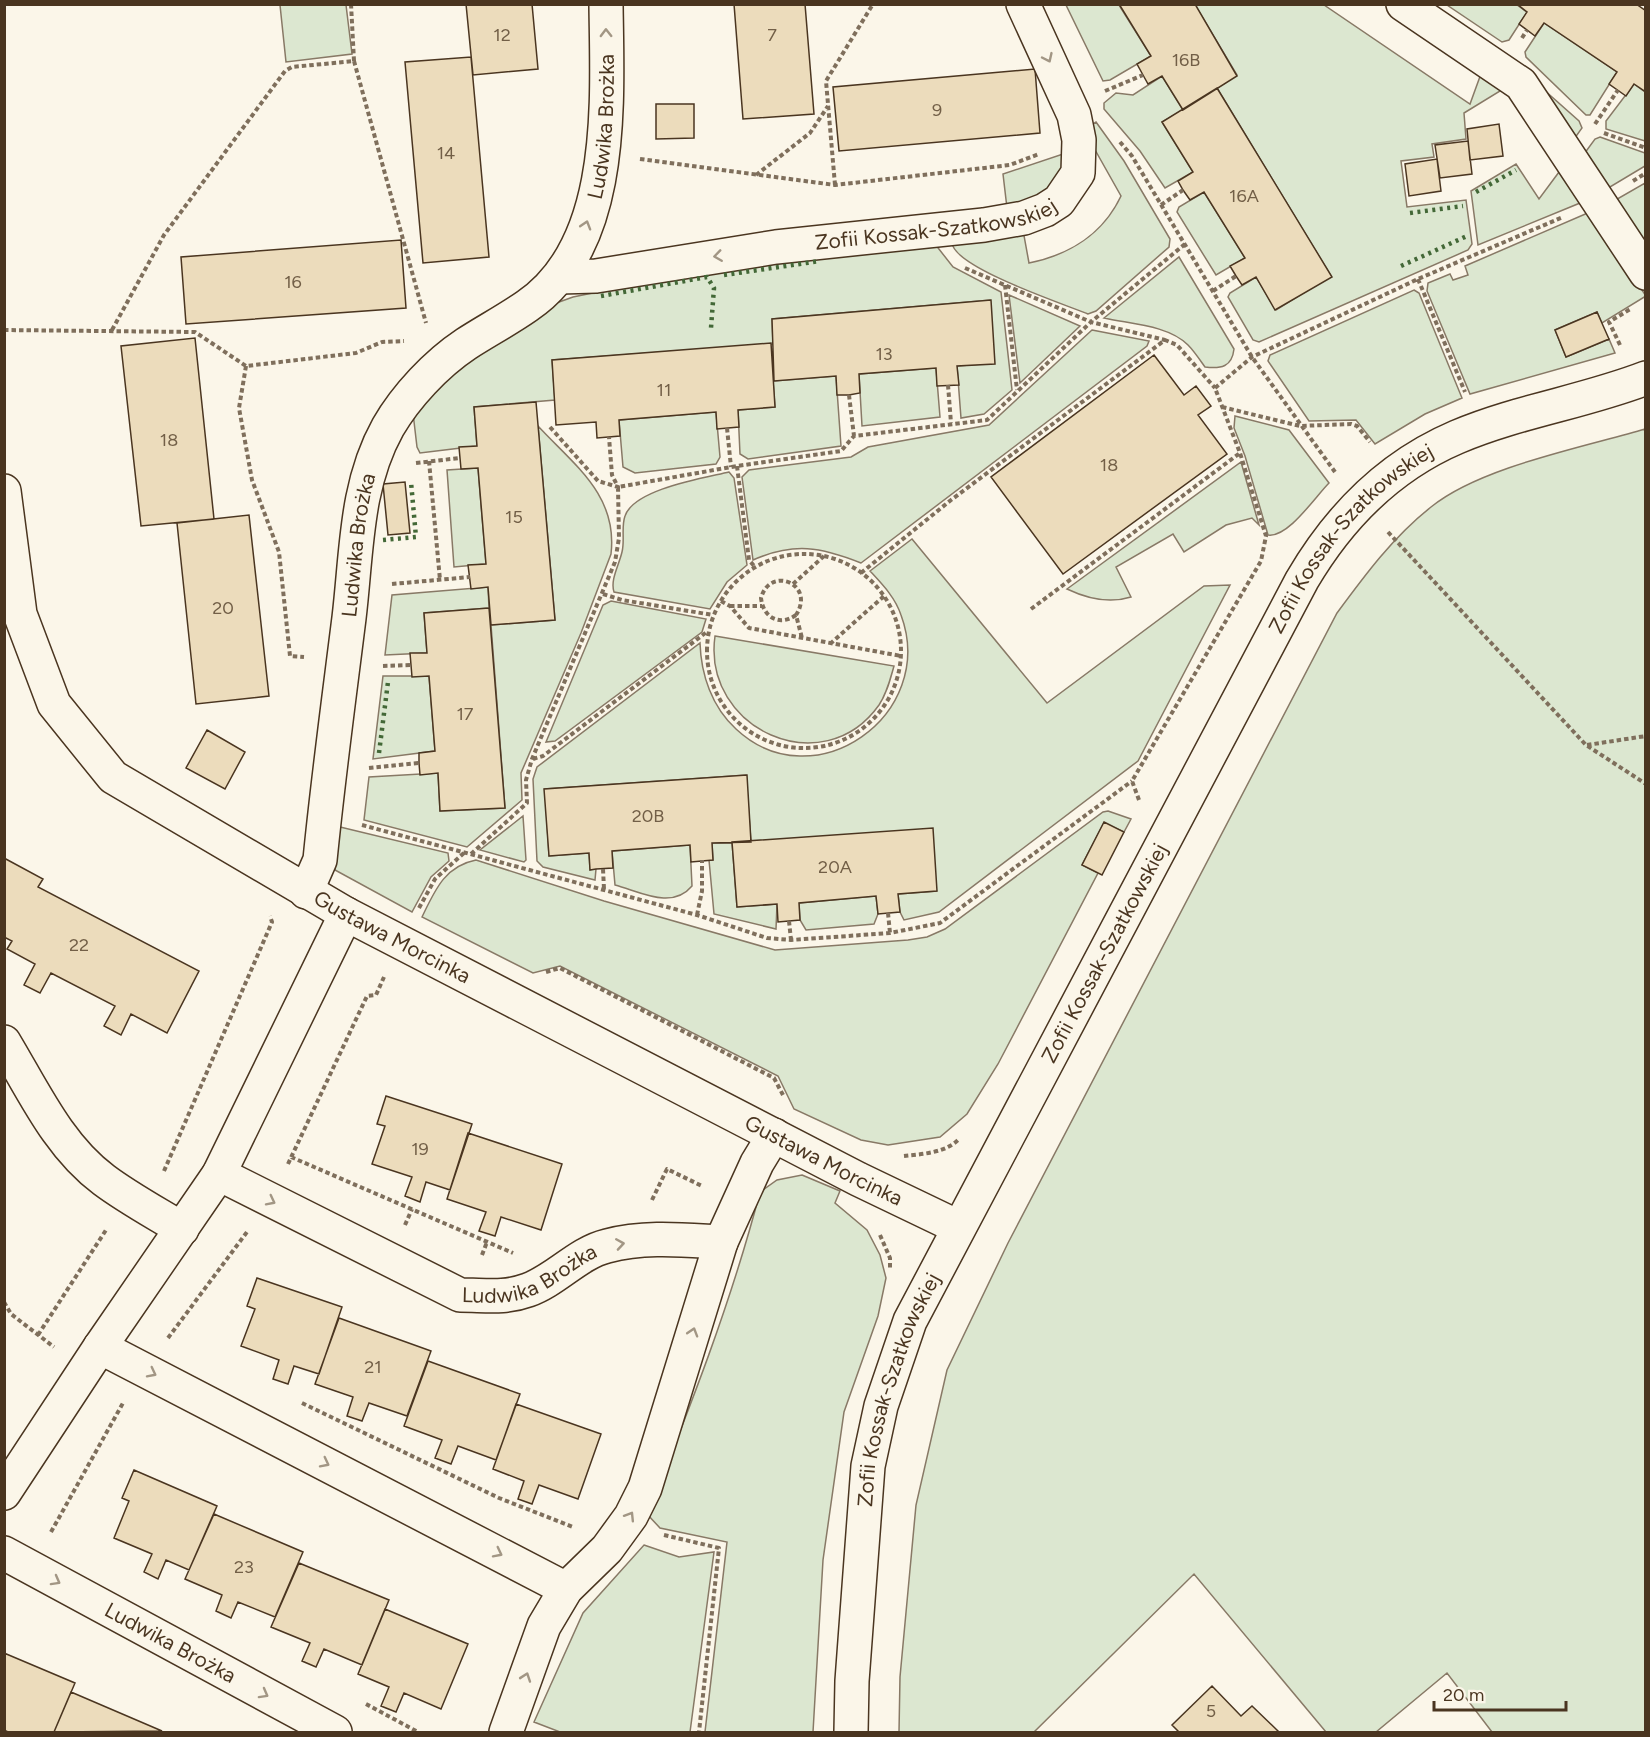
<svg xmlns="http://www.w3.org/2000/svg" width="1650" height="1737" viewBox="0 0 1650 1737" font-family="Figtree,sans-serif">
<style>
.green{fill:#dce7d0;stroke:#887966;stroke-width:1.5}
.building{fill:#ecdcbc;stroke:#4a3520;stroke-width:1.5}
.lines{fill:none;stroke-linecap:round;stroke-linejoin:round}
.minor-casing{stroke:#4a3520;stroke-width:36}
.path{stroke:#7f6f5c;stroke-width:4;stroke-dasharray:4.5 3;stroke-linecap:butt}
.minor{stroke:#fbf6e9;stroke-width:33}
.hedge{stroke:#436837;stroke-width:4.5;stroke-dasharray:3 4.5;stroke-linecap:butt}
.oneway{stroke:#a29684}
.labels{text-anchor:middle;stroke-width:4.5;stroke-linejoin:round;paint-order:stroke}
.number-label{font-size:18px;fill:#725f47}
.street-label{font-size:21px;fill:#4a3520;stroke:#fbf6e9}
</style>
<rect width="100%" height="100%" fill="#fbf6e9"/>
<path class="green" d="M280,5H346L352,54L286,62Z
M1066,5H1119L1151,56L1110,80L1103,81Z
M1195,5H1324L1470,104L1482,71L1505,88L1464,113L1466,139L1432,144L1434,157L1401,161L1407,207L1466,200L1472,244L1468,250L1259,342L1253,340L1228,297L1230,293L1256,277L1276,310L1331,276L1217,88L1237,75Z
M1447,5H1517L1527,12L1509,40L1502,42Z
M1544,23L1617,72L1590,115H1586L1526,57L1525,52Z
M1162,76L1183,110L1162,122L1193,172L1165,188L1140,151L1104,109V103L1116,93L1133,95Z
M1534,81L1579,121L1582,128L1572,142Z
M1634,84L1645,92V141L1606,129V121Z
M1096,122L1124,161L1170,239L1169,247L1096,311L1088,314C1064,304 955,268 952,243L1023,230L1029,263C1069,255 1103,234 1121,196L1094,148L1088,127Z
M1600,137L1645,153V166L1605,190L1584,154L1595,139Z
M1066,153L1067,163L1047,193L1007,208L1003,174Z
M1516,164L1539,199L1562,168L1580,203L1478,245L1471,191Z
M1645,183V250L1612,202Z
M1204,192L1245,258L1216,275L1177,212L1179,207Z
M1590,212L1646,296L1602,323L1597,312L1555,330L1566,357L1609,339L1615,353L1470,394L1427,291L1428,283L1450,274L1453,280L1468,275L1465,266Z
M935,244L953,267L1001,292L1012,390L984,414L961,418L957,366L994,363L990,300L772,319L773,344L552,360L555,400L474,407L477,446L420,453L417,447L413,413L441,377L548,306L573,297L710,269Z
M1179,257L1234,349C1232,367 1221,369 1205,367C1200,360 1194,351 1188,345C1168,325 1130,324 1104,318Z
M1414,290L1419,293L1462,398L1425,414L1375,444L1356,420L1309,421L1268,361L1270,355Z
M1009,295L1080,326L1020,383Z
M1092,330L1149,341L1147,346L861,563C821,547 794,542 753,560L742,477L749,470L851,457L868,447L989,425Z
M936,368L940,417L862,426L859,374Z
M836,376L841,446L748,459L740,454L738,410L775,407L773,381Z
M716,412L720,457L716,464L635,473L623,467L619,420Z
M1235,416L1289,430L1329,483C1315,497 1288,538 1268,535L1245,456L1234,428Z
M538,426C574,465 618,495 611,554L581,633L521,773L522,800L467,847L364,820L369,777L438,773L440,811L505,808L491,625L555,620Z
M1645,429V1732H1492L1447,1673L1376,1732H1326L1194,1574L1034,1732H899L900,1677L916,1505L947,1370L1008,1243L1337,613C1365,575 1393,537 1431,507C1480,467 1584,447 1645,429Z
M1241,462L1259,525L1252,518L1226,525L1184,552L1173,534L1116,567L1131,597C1109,604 1088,599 1067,589Z
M478,468L486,564L454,567L447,470Z
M729,472L734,478L747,565L727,582L710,609L614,592C610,580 619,565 622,552C625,541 621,527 625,516C634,489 704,478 729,472Z
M912,539L1047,703L1204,586L1230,585L1138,761L939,912L904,920L900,912L898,894L937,891L751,842L746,775L545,789L549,856L589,853L590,869H596L595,880L543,867L537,861L533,779L537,767L700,643C701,675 712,707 736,729C814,802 938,715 901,615C895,597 882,584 870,571Z
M488,587L489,608L424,613L427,653L385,655L392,595Z
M611,601L706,619L702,632L555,741L546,742L603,605Z
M715,636L894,666C890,680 887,693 879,705C823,784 702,729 715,636Z
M383,676H429L435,751L373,759Z
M1108,811L1131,819L1124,832L1104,823L1082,865L1098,873L998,1064L967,1114L940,1137L888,1145L861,1140L794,1109L778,1076L560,966L533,973L422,917C435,890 445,866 476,860L604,901L775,950L908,940L927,937L945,929L1103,812Z
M523,816L526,860L524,862L480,850Z
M336,826L448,853L449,861L431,877L412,912L335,870Z
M732,842L737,907L777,904L776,929L714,914L709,860H713L712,843Z
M690,845L692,886C672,910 641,892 615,885L612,851Z
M876,896L878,914L874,924L806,930L800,920L799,903Z
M802,1175L840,1191L835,1203L867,1230L880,1255L886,1278L878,1316L844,1412L823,1560L813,1732H705L727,1542L660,1528L647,1514C690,1408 731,1303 760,1192L777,1180Z
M644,1545L679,1557L714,1552L690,1732H560L534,1722L583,1613Z"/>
<path class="building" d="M466,4H532L538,69L473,75Z
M734,4H805L814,114L743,119Z
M1119,4H1195L1237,76L1183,110L1162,76L1148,84L1143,75L1137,64L1151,56Z
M1517,4H1636L1646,11V92L1634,84L1626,96L1609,84L1617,72L1544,23L1535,36L1519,24L1527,12Z
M471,57L489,257L423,263L405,62Z
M1035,69L1040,133L839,151L833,87Z
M1217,88L1332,277L1275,310L1256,277L1242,285L1236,276L1230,266L1245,258L1204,192L1190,200L1183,190L1178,181L1193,172L1162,122Z
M656,104H694V138L656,139Z
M1499,124L1503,156L1470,160L1467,129Z
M1468,141L1472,174L1440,178L1435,145Z
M1437,159L1441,191L1409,196L1405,164Z
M401,240L406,308L186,324L181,257Z
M991,300L995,364L957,366L959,385L937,386L936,368L859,374L860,393L849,395H837L836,376L774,381L772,319Z
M1597,312L1609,339L1566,357L1555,330Z
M195,338L214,519L141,526L121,346Z
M771,343L775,407L738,410L739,427L717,429L716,412L619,420L620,436L597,438L596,422L556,425L552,360Z
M1154,355L1184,395L1196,386L1211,406L1198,415L1227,454L1063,574L991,477Z
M536,402L555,620L491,625L488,587L471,589L468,565L486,564L478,468L461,469L459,447L477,446L474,407Z
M405,482L410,533L388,535L383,484Z
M249,515L269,696L196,704L177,523Z
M489,608L505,808L440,811L438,773L420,775L419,763V753L435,751L429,676L412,677L410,653H427L424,613Z
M207,730L245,752L225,789L186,768Z
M747,775L751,842L712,843L713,860L691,862L690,845L612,851L613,868L596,869L590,870L589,853L549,856L544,789Z
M1104,822L1124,832L1102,875L1082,865Z
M933,828L937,891L898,894L900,912L878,914L876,896L799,903L800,920L778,922L777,904L737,907L732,842Z
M4,858L43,879L38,887L199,971L167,1033L131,1014L121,1035L104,1026L115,1006L51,973L40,993L24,985L35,964L7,949L12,941L4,937Z
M386,1096L472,1124L450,1190L426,1182L420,1202L405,1196L412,1177L372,1164L385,1126L377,1124Z
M468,1133L562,1164L541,1230L501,1217L495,1236L479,1231L486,1212L447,1199Z
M257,1278L342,1307L319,1374L294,1366L288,1384L273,1379L279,1360L241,1346L255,1309L247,1306Z
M339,1318L431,1351L407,1416L369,1403L362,1421L347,1416L353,1397L315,1384Z
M428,1361L520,1394L496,1460L458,1446L451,1464L435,1458L442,1440L404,1426Z
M516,1404L601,1434L578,1499L539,1485L532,1504L518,1499L524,1481L493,1469Z
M134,1470L217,1506L189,1570L166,1560L158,1579L144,1572L152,1554L114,1538L129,1501L122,1498Z
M214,1514L303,1552L275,1617L238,1602L231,1618L216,1611L222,1595L185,1579Z
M299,1563L389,1600L362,1665L324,1649L316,1667L302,1661L310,1643L271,1627Z
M385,1609L468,1644L441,1709L404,1693L396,1712L381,1706L389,1687L358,1674Z
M4,1653L75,1683L54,1732H8L4,1730Z
M1212,1686L1241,1716L1252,1706L1279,1732H1179L1172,1725Z
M71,1692L162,1731L54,1732Z"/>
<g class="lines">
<defs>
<g id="minor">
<path d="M1403,4L1521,84L1646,273"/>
<path id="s1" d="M559,277L596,276L776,247L984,225L1024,218L1045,210L1059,201L1078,173L1079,140L1074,115L1023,4"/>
<path id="s2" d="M4,491L20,614L54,704L113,777L346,914L858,1179L958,1227"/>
<path id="s3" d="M306,892L320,860C328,779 339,698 349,618C357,552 355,486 388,427C406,396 436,364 466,344C486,331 507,320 527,306C617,245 607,100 606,4"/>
<path d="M4,1042C33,1090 58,1146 104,1180C128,1198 156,1213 182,1229"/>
<path id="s4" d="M219,1174L460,1295C486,1295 503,1299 528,1290C556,1280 578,1253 607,1246C645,1236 683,1240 721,1242L757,1163L774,1135"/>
<path d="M100,1347L566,1589"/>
<path d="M4,1493L100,1347L219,1174L346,914"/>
<path id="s5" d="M4,1553L335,1732"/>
<path d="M506,1732L544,1626L566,1589L607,1549L631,1516L645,1488L721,1242"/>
<path id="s6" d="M851,1732L852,1681L868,1466L881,1406L910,1321L1302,580C1339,517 1389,466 1457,437C1518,411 1584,402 1646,378"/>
</g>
</defs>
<use href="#minor" class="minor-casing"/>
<path class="path" d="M351,4L354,61
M1522,38L1527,30
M1105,91L1143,75
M1595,124L1618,90
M1604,133L1646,148
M1120,142L1132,156L1252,357L1335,472
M640,159L835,185L1010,165L1039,154
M756,175L810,133L828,106
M1633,181L1646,173
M835,185L826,81L873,4
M1161,205L1183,190
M965,268L1091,322L1165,340
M1418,279L1465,392
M1005,285L1017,390
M1213,291L1236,276
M4,330L195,332L246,366L356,353L382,342L404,341
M112,330L164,235L285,71L292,67L354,61L426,323
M1620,345L1609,322L1632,308
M246,366L239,408L252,480L279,552L290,656L304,657
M948,385L951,423
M849,395L854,436
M1222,407L1300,426L1351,424L1357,426L1370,442
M550,427L598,481L618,487L612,475L609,437
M727,428L731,467
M429,461L440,580
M416,463L460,458
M737,466L749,560L755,567
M1388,532L1586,745L1646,784
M707 651a97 97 0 1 1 194 0a97 97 0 1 1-194 0Z
M861,573L951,500L1165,340L1177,345L1215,388
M392,584L470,577
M793,584L824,556
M603,594L622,600L713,615
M721,601L730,606L749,628L901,656
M730,606H762
M1031,609L1240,453
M796,615C779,627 763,617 761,598C770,565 816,584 796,615L802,638
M830,644L884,596
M383,666L412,665
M1587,745L1646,736
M533,759L543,756L708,631
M369,768L419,763
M1139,800L1132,781L1261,561L1266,536L1240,453L1215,388L1252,357L1418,279L1563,217
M362,825L697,915L767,938L791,940L890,933L940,923L1132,781
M471,854L527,803L526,780L532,759L615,562L619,538L618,487L737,466L841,451L854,436L987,420L1091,322L1185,244
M603,869L604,889
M419,908L435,879L465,852
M888,913L890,933
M697,915L702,891V860
M789,921L791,940
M546,972L560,968L774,1078L783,1095
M904,1156C922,1154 946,1153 959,1139
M291,1157L513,1253
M288,1164L367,996L376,995L384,977
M164,1171L272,922L270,916
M652,1200L667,1169L702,1186
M405,1225L412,1209
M880,1235L890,1258V1270
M482,1255L487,1242
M4,1302L11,1314L54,1347
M38,1335L106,1230
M168,1338L247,1232
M302,1403L499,1498L573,1527
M51,1532L123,1403
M664,1535L719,1548L699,1732
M366,1704L418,1732"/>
<use href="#minor" class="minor"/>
<path class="hedge" d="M1476,192L1516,170
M1410,213L1463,206
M1401,266L1467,236
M724,275L820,261
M601,296L707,277L714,288L711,328
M383,540L416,537L411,482
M379,753L388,682"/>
</g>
<defs><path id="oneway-chevron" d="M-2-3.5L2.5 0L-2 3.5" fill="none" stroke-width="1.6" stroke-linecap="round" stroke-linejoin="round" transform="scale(1.5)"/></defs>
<g class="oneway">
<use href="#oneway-chevron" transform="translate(606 33) rotate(-91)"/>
<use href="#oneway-chevron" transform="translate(1048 58) rotate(65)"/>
<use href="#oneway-chevron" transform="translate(586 225) rotate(-73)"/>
<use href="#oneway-chevron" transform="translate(718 256) rotate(172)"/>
<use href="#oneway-chevron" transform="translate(271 1201) rotate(27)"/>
<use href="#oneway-chevron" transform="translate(620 1244) rotate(-9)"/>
<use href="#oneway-chevron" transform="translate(693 1332) rotate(-73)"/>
<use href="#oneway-chevron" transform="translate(152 1373) rotate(27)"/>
<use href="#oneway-chevron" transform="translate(325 1463) rotate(27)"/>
<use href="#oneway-chevron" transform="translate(630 1516) rotate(-58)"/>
<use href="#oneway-chevron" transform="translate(498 1553) rotate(27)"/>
<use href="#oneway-chevron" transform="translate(56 1581) rotate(29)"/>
<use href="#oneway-chevron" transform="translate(526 1677) rotate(-71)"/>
<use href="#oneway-chevron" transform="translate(264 1694) rotate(29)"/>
</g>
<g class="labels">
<g class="number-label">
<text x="502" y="41">12</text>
<text x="772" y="41">7</text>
<text x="1186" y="66">16B</text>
<text x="937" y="116">9</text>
<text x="446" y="159">14</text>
<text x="1244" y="202">16A</text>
<text x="293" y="288">16</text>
<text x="884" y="360">13</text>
<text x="664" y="396">11</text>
<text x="169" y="446">18</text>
<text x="1109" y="471">18</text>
<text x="514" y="523">15</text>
<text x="223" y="614">20</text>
<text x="465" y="720">17</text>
<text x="648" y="822">20B</text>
<text x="835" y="873">20A</text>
<text x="79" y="951">22</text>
<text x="420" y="1155">19</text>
<text x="373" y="1373">21</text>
<text x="244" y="1573">23</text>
<text x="1211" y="1717">5</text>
</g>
<g class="street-label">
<text dy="7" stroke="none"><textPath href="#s3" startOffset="864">Ludwika Brożka</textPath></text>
<text dy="7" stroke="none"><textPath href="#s1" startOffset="381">Zofii Kossak-Szatkowskiej</textPath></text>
<text dy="7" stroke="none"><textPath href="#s6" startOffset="1320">Zofii Kossak-Szatkowskiej</textPath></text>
<text dy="7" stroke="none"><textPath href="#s3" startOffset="352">Ludwika Brożka</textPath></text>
<text dy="7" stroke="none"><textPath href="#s2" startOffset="636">Gustawa Morcinka</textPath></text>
<text dy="7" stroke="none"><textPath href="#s6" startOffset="834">Zofii Kossak-Szatkowskiej</textPath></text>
<text dy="7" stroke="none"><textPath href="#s2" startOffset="1122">Gustawa Morcinka</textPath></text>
<text dy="7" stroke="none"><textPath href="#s4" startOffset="344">Ludwika Brożka</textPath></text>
<text dy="7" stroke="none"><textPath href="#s6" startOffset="348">Zofii Kossak-Szatkowskiej</textPath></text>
<text dy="7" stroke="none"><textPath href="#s5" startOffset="189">Ludwika Brożka</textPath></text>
</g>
</g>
<rect width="1650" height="1737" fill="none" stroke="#4a3520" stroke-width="12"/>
<path d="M1434 1701v9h132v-9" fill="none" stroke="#4a3520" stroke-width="3"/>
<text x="1443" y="1701" font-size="18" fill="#4a3520" stroke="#fbf6e9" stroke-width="4.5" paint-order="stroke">20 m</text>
</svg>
